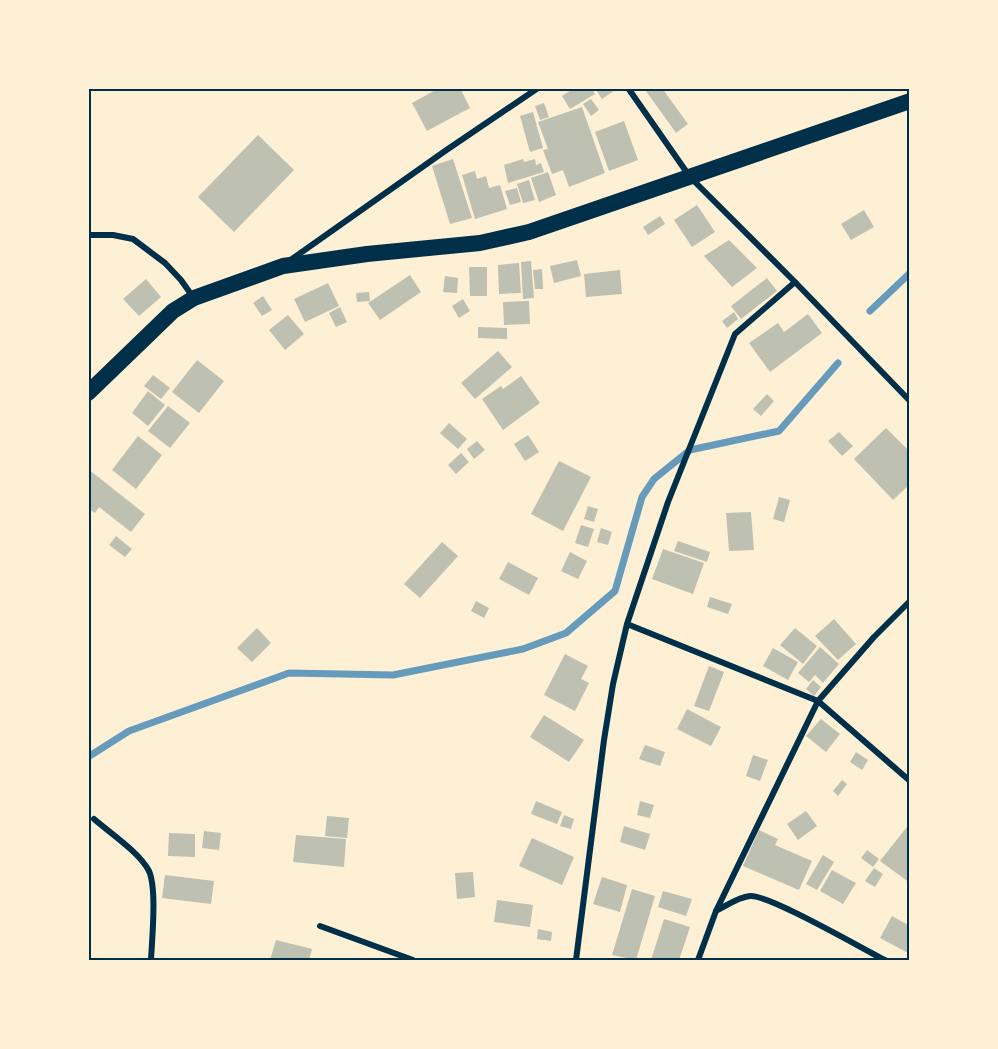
<svg xmlns="http://www.w3.org/2000/svg" width="998" height="1049" viewBox="0 0 998 1049" font-family="'Asap Condensed',sans-serif">
<style>
.lines{fill:none;stroke-linecap:round;stroke-linejoin:round}
.stream{stroke:#669bbc;stroke-width:7}
.building{fill:#bec0b2}
.minor{stroke:#003049;stroke-width:6}
.trunk{stroke:#003049;stroke-width:16}
.neatline{fill:none;stroke:#003049;stroke-width:2}
</style>
<rect width="100%" height="100%" fill="#fdf0d5"/>
<g class="lines">
<path class="stream" d="M870,311L910,273
M88,757L129,731L289,673L393,675L523,649L566,633L615,591L642,497L654,479L690,450L779,431L838,363"/>
</g>
<path class="building" d="M439,88H460L470,108L427,131L412,103Z
M574,88H591L595,94L570,109L562,96Z
M595,88H618L602,99Z
M649,88H662L688,124L676,133L646,91Z
M591,99L599,110L591,116L583,104Z
M544,103L549,117L540,120L535,106Z
M582,107L605,173L569,187L563,170L552,174L543,150L548,149L538,122Z
M533,112L543,148L530,152L520,116Z
M624,121L638,160L609,171L595,132Z
M258,135L294,170L234,232L198,197Z
M453,159L472,218L450,224L432,166Z
M523,159L524,162L535,159L536,165L541,163L544,172L508,183L504,165Z
M475,171L477,179L486,176L489,188L500,185L507,209L475,219L462,175Z
M548,172L556,195L539,202L531,178Z
M529,180L535,200L523,203L517,184Z
M517,188L521,202L510,205L505,191Z
M697,205L715,232L692,247L674,220Z
M864,210L874,227L851,240L841,224Z
M660,216L665,224L648,235L643,227Z
M729,240L757,268L732,287L704,256Z
M577,260L581,276L554,283L550,266Z
M531,261L534,298L523,299L521,262Z
M519,263L521,293L499,294L498,265Z
M469,267H487V296H470Z
M542,269L543,289H535L533,270Z
M620,270L622,294L586,297L584,274Z
M410,275L421,292L380,320L368,303Z
M445,276L458,278L457,293L443,292Z
M767,278L777,291L741,319L731,306Z
M146,279L161,297L139,316L123,299Z
M328,283L339,306L305,322L294,299Z
M369,292L370,301L357,302L356,293Z
M263,296L272,310L262,316L253,303Z
M463,299L470,311L459,318L452,306Z
M529,301L530,324L504,325L503,302Z
M340,307L347,322L336,327L329,313Z
M734,312L738,319L727,328L722,321Z
M808,314L822,333L770,372L749,343L778,323L784,332Z
M288,315L304,334L285,350L269,330Z
M478,327L507,328V339L478,338Z
M498,351L512,367L475,399L461,383Z
M197,360L224,381L199,413L172,392Z
M153,375L170,388L161,399L144,386Z
M521,376L540,403L503,430L482,399L501,386L503,389Z
M148,391L165,405L148,426L132,413Z
M767,394L774,401L761,416L753,409Z
M168,406L190,423L170,448L148,431Z
M449,423L467,439L458,449L440,433Z
M886,428L910,452V484L893,500L854,459Z
M839,432L853,446L842,456L828,441Z
M528,435L539,452L525,461L514,444Z
M138,436L162,455L136,489L112,470Z
M477,441L485,450L474,459L467,449Z
M461,453L469,462L456,474L448,465Z
M559,461L591,477L563,531L531,514Z
M88,469L145,514L131,532L99,507L95,513L88,508Z
M779,497L790,500L784,522L773,519Z
M588,506L598,509L594,522L584,519Z
M751,512L754,550L729,551L726,513Z
M581,525L594,529L588,547L575,543Z
M601,528L612,532L608,545L597,542Z
M116,536L132,549L125,557L109,545Z
M678,541L710,552L707,562L674,551Z
M442,542L458,556L420,598L404,584Z
M663,549L704,563L693,594L652,579Z
M570,552L587,561L578,579L561,571Z
M508,562L538,578L529,595L499,579Z
M710,597L732,604L728,614L707,607Z
M476,601L489,608L484,618L471,611Z
M834,619L856,644L838,660L815,636Z
M257,628L271,643L252,662L237,648Z
M795,628L817,646L803,664L780,645Z
M820,647L839,664L823,683L815,675L809,682L798,673Z
M773,648L798,662L788,680L763,666Z
M565,654L588,666L581,679L589,683L575,711L544,695Z
M709,666L724,672L709,711L694,706Z
M813,680L821,687L814,696L806,689Z
M687,709L721,727L711,746L677,729Z
M544,715L584,740L569,762L530,737Z
M821,719L840,734L826,752L806,736Z
M645,745L665,752L660,766L639,759Z
M856,752L868,760L862,770L850,762Z
M753,755L768,760L760,781L746,776Z
M842,780L847,784L838,796L833,791Z
M536,801L562,812L557,824L531,814Z
M640,801L654,805L650,818L637,815Z
M806,811L817,826L798,840L787,824Z
M564,815L574,819L571,829L560,826Z
M327,816L349,818L347,838L325,836Z
M910,823V883L880,861Z
M624,826L650,834L645,850L620,842Z
M759,830L778,839L775,845L812,861L799,890L743,866Z
M204,831L221,833L219,850L202,848Z
M169,833L195,834V857L168,856Z
M296,835L346,839L344,867L293,862Z
M532,838L574,857L562,885L519,866Z
M867,850L879,859L873,867L861,858Z
M823,855L834,862L817,890L806,884Z
M874,868L883,874L875,887L865,881Z
M832,870L856,883L843,904L820,891Z
M473,872L475,897L457,899L455,873Z
M165,875L214,881L211,904L162,898Z
M602,877L627,885L620,912L593,904Z
M632,889L655,896L636,960L612,955Z
M663,891L692,899L686,916L658,907Z
M497,900L533,905L530,927L494,922Z
M892,916L910,926V954L880,938Z
M664,919L690,927L679,960H651Z
M538,929L552,932L551,941L537,939Z
M276,940L312,949L309,960H270Z"/>
<g class="lines">
<path class="minor" d="M628,88L690,177L795,282L910,401
M88,235H113L133,239L165,263L181,280L193,297
M292,259L445,151L538,88
M627,624L818,701L910,781
M94,819C110,833 139,852 149,871C157,889 152,939 151,960
M716,911C726,906 738,897 750,896C768,894 863,949 885,960
M320,926L413,960
M576,960L604,740L613,684L627,624L668,502L735,334L795,282
M698,960L716,911L818,701L874,637L910,601"/>
<path class="trunk" d="M88,393L173,311L194,298L283,266L367,254L480,243L529,232L910,101"/>
</g>
<rect width="998" height="1049" fill="none" stroke="#fdf0d5" stroke-width="180"/>
<rect x="90" y="90" width="818" height="869" class="neatline"/>
</svg>
